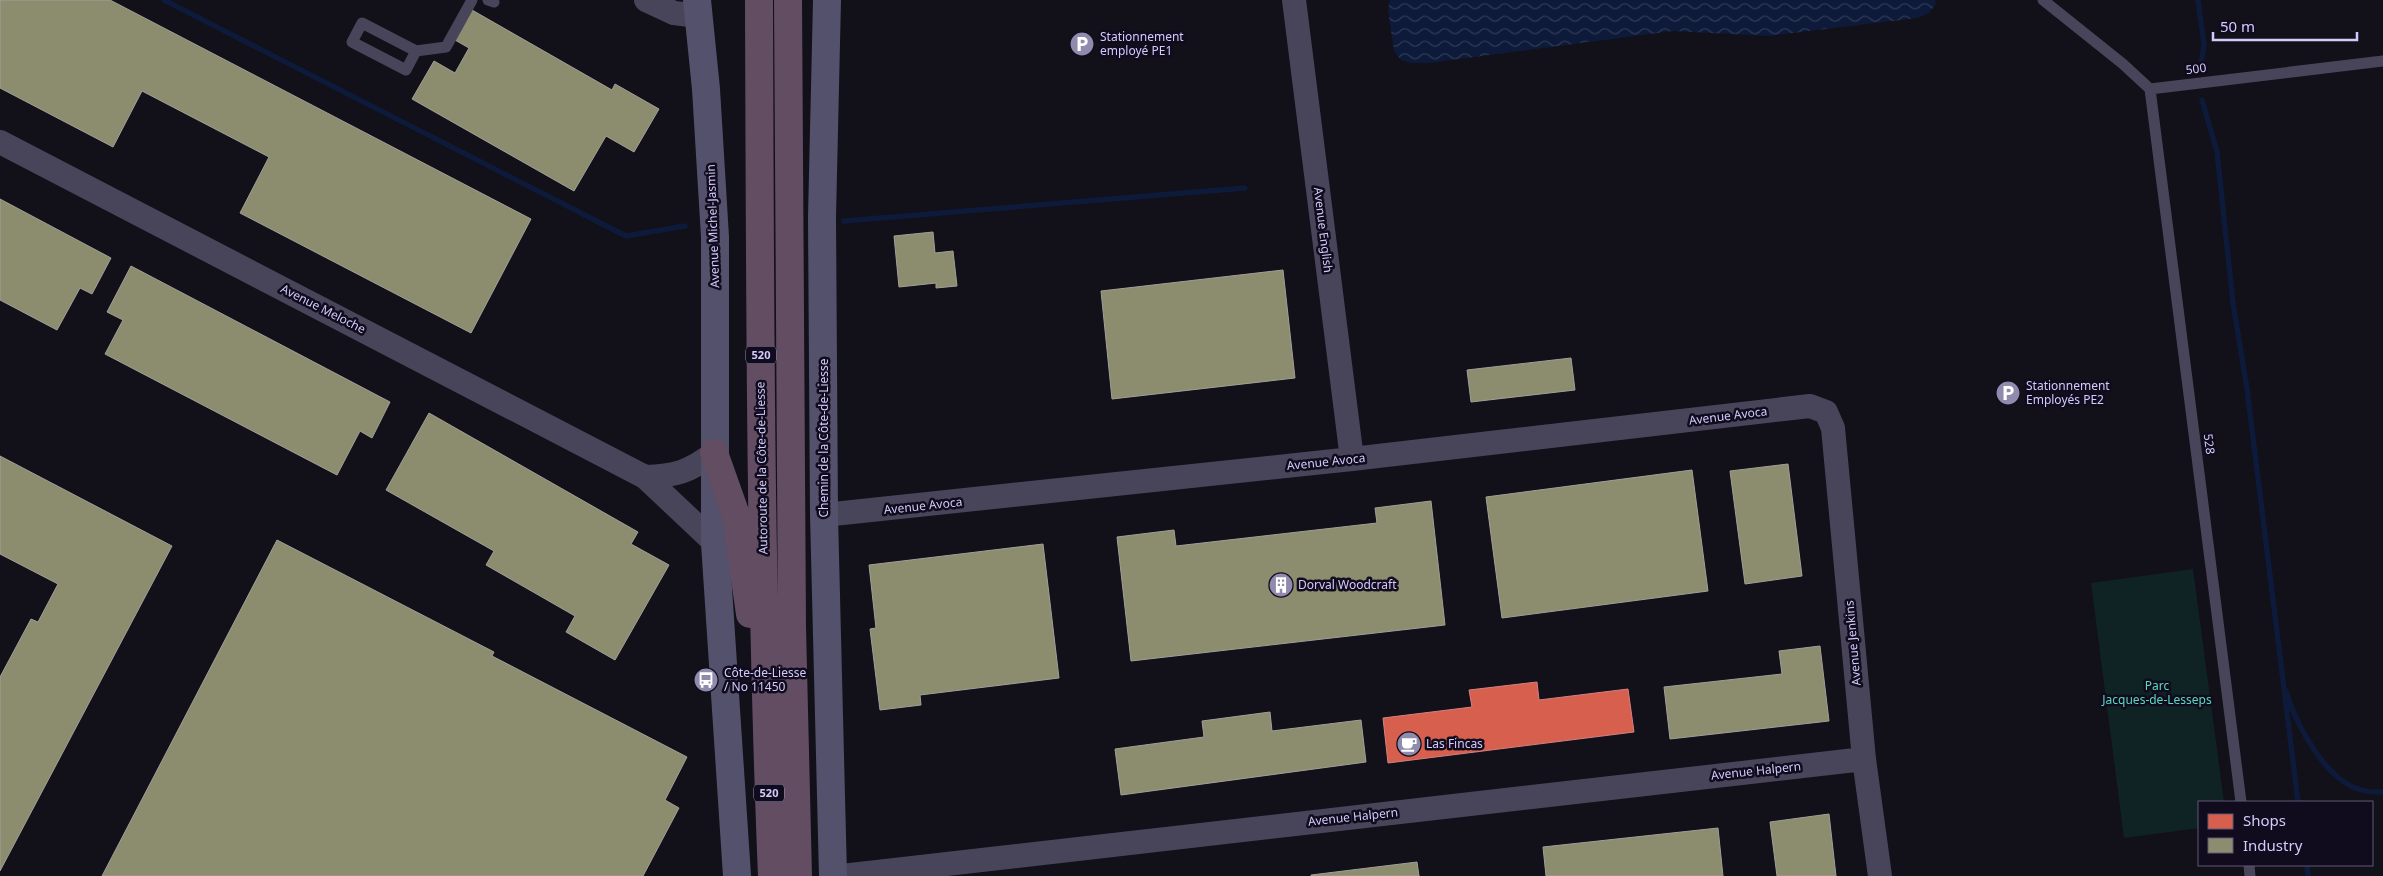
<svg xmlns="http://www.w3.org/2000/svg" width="2383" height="876" viewBox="0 0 2383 876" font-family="'Noto Sans',sans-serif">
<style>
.green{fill:#102324}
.water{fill:url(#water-waves)}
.shops{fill:#d6604d;stroke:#d58082}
.industry{fill:#8c8c6e;stroke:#a29f99}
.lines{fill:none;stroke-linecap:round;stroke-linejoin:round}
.stream{stroke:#0d1a39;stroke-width:5.5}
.service{stroke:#48455a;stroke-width:11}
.minor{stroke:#48455a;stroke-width:24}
.secondary{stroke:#54516c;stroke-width:28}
.motorway{stroke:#634d63;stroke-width:28}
.labels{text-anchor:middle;stroke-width:5;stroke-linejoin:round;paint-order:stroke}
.shield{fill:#100c1d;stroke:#9992ba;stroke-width:1}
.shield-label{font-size:11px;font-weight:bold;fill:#d4cbfd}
.poi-label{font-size:12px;fill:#d4cbfd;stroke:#100c1d;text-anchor:start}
.street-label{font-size:12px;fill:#d4cbfd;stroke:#100c1d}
.park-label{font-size:12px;fill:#5bd8c1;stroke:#100c1d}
</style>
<defs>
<pattern id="water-waves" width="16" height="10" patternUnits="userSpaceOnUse" patternTransform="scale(1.25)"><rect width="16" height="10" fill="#0d1a39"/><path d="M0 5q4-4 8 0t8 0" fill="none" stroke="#2f3a57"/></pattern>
</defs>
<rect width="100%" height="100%" fill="#121019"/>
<path class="green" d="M2193,569L2224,802H2199V828L2124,838L2091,583Z"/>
<path class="water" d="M1935,0L1936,4L1929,13L1917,18L1768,36L1673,31L1429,63H1411L1401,60L1394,51L1388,10L1390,0Z"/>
<path class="shops" d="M1537,682L1539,700L1628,689L1634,732L1388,763L1383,718L1472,707L1469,690Z"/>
<path class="industry" d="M0,0H110L531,219L471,333L240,213L269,157L142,91L113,147L0,88Z
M472,10L612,90L615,84L659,109L634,152L606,136L574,191L412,99L434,61L455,73L469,48L455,40Z
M0,199L111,258L92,294L80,288L57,330L0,300Z
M933,232L935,253L953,251L957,286L936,288V283L899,287L894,236Z
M131,266L390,402L372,438L360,431L337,475L105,354L123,320L107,312Z
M1283,270L1295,378L1112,399L1101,291Z
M1571,358L1575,390L1471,402L1467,370Z
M429,413L638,532L631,544L669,565L615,660L566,632L575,616L486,565L494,551L386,490Z
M0,456L172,546L0,871V677L31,619L38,622L58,584L0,554Z
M1788,464L1802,576L1745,584L1730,471Z
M1692,470L1708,591L1502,618L1486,497Z
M1431,501L1445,625L1131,661L1117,537L1174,530L1176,546L1377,523L1375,508Z
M277,540L494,652L492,656L687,757L665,800L679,808L643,876H102Z
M1043,544L1059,678L920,695L921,705L880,710L870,629L876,628L869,565Z
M1820,646L1829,721L1670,739L1664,687L1782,674L1779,651Z
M1270,712L1272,731L1361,720L1366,762L1121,795L1115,749L1204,737L1202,721Z
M1829,814L1836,876H1777L1770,822Z
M1718,828L1723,876H1546L1543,847Z
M1417,862L1419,876H1311V875Z"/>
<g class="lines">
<path class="stream" d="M164,0L626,236L685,226
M2198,0L2204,45L2201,64
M2202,100L2217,152L2233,303L2247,389L2298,802
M844,221L1245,188
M2286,691C2295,722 2322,773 2353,787C2363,792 2372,792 2383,792
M2307,865L2308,876"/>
<path class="service" d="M488,0L494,2
M2043,0L2123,64L2150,89L2383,61
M416,51L406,70L352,42L362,23L416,51L446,47L472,0
M2150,89L2241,802
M2249,865L2250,876"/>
<path class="minor" d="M646,0L674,13L698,16
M1294,0L1352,459
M0,142L645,477L715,543
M645,477C675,476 689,472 714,453
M824,515L1352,459L1810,406L1826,412L1833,428L1864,759L1880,876
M842,876L1864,759"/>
<path class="secondary" d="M697,0L706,89L715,237V543L737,876
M827,0L822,217L824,515L833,876"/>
<path class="motorway" d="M759,0C760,292 760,584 772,876
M788,0L792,627L798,876
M714,453L736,515L750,614"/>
</g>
<defs>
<symbol id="parking-disc" viewBox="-11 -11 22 22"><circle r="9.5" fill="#908aad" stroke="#100c1d"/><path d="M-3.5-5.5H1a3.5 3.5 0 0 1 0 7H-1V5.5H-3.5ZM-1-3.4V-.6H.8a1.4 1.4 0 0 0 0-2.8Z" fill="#fff"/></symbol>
<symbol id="building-disc" viewBox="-11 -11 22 22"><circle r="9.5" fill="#908aad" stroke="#100c1d"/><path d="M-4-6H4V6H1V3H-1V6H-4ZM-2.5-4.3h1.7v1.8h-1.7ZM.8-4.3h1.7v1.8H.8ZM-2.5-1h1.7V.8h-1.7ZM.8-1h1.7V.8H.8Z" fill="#fff"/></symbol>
<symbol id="bus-disc" viewBox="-11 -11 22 22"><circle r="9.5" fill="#908aad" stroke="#100c1d"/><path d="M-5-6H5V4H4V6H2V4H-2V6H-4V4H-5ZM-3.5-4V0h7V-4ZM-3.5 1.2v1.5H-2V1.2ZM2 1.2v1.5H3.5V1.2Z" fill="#fff"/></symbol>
<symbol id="cafe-disc" viewBox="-11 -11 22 22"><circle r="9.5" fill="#908aad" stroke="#100c1d"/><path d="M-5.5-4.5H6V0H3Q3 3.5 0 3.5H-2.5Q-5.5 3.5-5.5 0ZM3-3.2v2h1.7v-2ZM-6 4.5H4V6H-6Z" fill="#fff"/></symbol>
</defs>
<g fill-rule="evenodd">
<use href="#parking-disc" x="1068" y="30" width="28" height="28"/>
<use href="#parking-disc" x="1994" y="379" width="28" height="28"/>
<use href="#building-disc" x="1267" y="571" width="28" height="28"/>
<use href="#bus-disc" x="692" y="666" width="28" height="28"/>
<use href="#cafe-disc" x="1395" y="730" width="28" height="28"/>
</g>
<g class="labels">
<g class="shield">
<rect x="746" y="346.5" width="30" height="17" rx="4"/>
<rect x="754" y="784.5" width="30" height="17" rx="4"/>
</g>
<g class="shield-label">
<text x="761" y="359">520</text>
<text x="769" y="797">520</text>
</g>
<g class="poi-label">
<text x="1100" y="41">Stationnement<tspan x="1100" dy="14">employé PE1</tspan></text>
<text x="2026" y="390">Stationnement<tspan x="2026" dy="14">Employés PE2</tspan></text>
<text x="1298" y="589">Dorval Woodcraft</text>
<text x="724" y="677">Côte-de-Liesse<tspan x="724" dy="14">/ No 11450</tspan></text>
<text x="1426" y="748">Las Fincas</text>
</g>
<g class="street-label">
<text transform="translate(2196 69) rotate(-7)" y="4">500</text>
<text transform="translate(713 226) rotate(-92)" y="4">Avenue Michel-Jasmin</text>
<text transform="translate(1323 230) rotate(83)" y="4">Avenue English</text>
<text transform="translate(323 309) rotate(27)" y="4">Avenue Meloche</text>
<text transform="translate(1728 416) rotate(-7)" y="4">Avenue Avoca</text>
<text transform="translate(824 438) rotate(-90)" y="4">Chemin de la Côte-de-Liesse</text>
<text transform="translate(2209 444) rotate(83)" y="4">528</text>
<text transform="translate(1326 462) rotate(-6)" y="4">Avenue Avoca</text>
<text transform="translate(762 468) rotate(-91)" y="4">Autoroute de la Côte-de-Liesse</text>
<text transform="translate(923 506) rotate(-6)" y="4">Avenue Avoca</text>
<text transform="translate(1853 643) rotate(-95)" y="4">Avenue Jenkins</text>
<text transform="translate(1756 771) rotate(-6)" y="4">Avenue Halpern</text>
<text transform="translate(1353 817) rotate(-6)" y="4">Avenue Halpern</text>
</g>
<g class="park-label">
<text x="2157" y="690">Parc<tspan x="2157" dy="14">Jacques-de-Lesseps</tspan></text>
</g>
</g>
<rect x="2198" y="801" width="175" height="65" fill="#100c1d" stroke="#5e5877"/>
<rect x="2208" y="814" width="25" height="15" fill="#d6604d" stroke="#5e5877"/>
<text x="2243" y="826" font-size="15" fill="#d4cbfd">Shops</text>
<rect x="2208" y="838" width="25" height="15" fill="#8c8c6e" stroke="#5e5877"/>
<text x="2243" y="851" font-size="15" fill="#d4cbfd">Industry</text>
<path d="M2213 32v8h144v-8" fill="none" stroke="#d4cbfd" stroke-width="2.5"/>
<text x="2220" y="32" font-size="15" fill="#d4cbfd" stroke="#100c1d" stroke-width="4" paint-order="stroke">50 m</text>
</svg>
